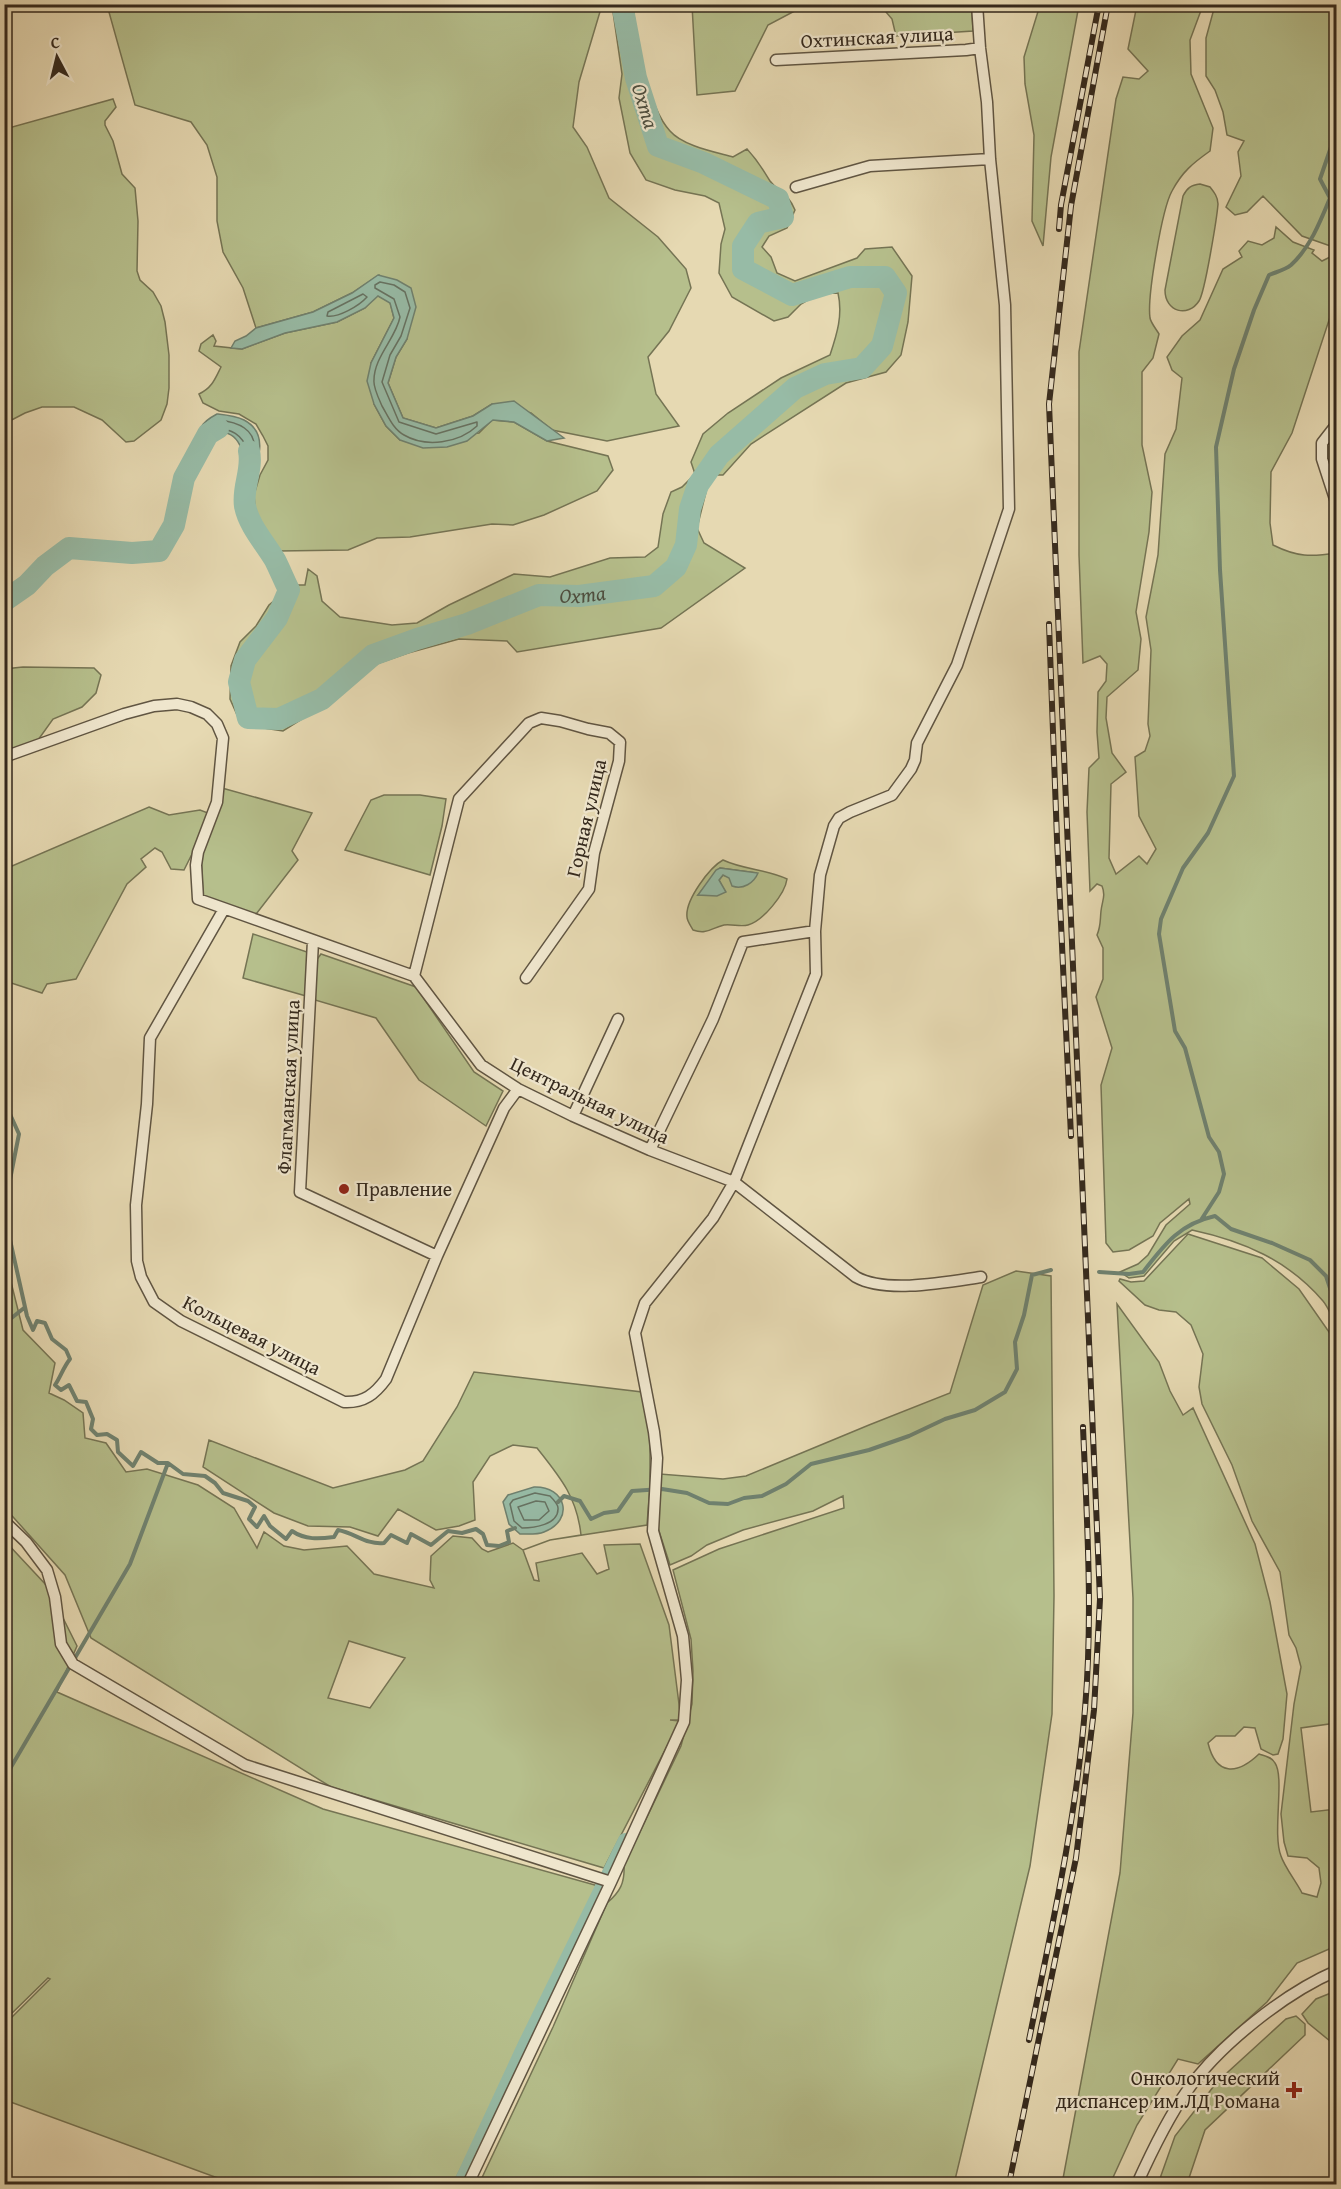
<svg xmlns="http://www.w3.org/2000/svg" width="1341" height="2189" viewBox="0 0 1341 2189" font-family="'Gentium Book Plus',serif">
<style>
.green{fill:#b6bf8c;stroke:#757454;stroke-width:1.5;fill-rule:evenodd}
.water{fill:#97bba6;stroke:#6f816f;stroke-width:1.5}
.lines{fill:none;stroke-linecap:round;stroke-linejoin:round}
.shore{stroke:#667262;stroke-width:1.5}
.stream{stroke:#6f816f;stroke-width:4}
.canal{stroke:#97bba6;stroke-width:14}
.river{stroke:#97bba6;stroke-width:22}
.street-casing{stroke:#605542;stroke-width:13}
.street{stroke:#efe6cd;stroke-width:10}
.rail-casing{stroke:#34291d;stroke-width:6}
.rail{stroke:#efe6cd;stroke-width:4;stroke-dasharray:11;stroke-linecap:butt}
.poi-dot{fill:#8f2418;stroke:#efe6cd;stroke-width:2}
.labels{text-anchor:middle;stroke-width:4.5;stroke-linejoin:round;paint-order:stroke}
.street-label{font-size:20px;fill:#34291d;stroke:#efe6cd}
.poi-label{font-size:20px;fill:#34291d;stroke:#efe6cd;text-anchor:start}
.water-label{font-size:21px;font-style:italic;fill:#4d4e3f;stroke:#efe6cd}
</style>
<rect width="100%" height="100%" fill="#e6d9b2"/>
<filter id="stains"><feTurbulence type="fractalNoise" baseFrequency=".00333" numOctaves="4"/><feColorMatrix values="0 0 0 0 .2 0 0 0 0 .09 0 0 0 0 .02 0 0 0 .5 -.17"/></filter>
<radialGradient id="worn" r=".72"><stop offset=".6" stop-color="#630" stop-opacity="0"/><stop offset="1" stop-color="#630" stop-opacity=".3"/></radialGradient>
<path class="green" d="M107,5H602L579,82L573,127L587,147L609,198L658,237L686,269L691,288L669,331L648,357L656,394L679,426L607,441L552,430L531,413L492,404L473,416L436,428L403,418L388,383L396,357L407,339L379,275L352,293L313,312L256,328L243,288L223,252L217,221V177L207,145L191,122L135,105Z
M612,5H633C636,38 647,106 670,131C683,146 715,152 733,157L747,149C759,162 761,167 770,181C779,193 787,191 795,210L787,228L769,236L762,247L771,257L777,273L795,281L857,258L865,249L892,247L912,276L908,322L901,355L886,372L846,383L751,444L723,475H705L707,488L697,528L704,543L745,568L661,628L517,652L507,641L459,639L408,653L379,663L326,704L283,731L257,727L238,717L230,699L231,666L240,642L256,626L269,605L293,585H305L308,569L317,576L322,601L340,617L392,625L417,623L449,605L514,574L550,577L610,558L645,557L658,547L663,514L671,492L682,487L695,474L691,462L703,434L728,413L781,378L830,355C837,334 843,315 838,293L818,294L801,304L788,317L774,321L732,297L719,273L721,244L725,229L719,203L705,196L675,190L646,180L630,153L619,98L622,74Z
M692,5V4L806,5L768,25L735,91L697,95Z
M880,5H956L972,11L973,31L896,36L892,19Z
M1040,5H1079L1051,157L1043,246L1032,221L1034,135L1025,84L1024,57Z
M1137,5H1203L1190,40L1191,74L1213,128L1210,151C1193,163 1182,172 1172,191C1162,209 1147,297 1150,318C1151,323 1156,329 1159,334L1153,358L1142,372V445L1152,492L1149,532L1136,612L1141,639L1138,670L1107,697L1106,718L1112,753L1126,772L1111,784L1109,858L1116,874L1139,856L1147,864L1156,849L1139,816L1135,757L1145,751L1150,736L1148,724L1151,650L1146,617L1158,555L1165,454L1176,429L1182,378L1172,370L1167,357L1182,336L1200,320L1223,269L1242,257L1239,251L1248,241L1262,245L1274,238L1276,227L1293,242L1314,250L1312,253L1322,261L1336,254V286L1331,293L1333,308L1292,433L1271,472L1270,523L1273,545C1297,557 1311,557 1336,553V1326C1332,1318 1329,1308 1323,1301C1288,1260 1243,1241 1192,1230L1174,1241L1144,1276L1129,1278L1120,1272L1138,1264L1148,1255L1166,1225L1190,1204L1189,1199L1160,1223L1153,1236L1129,1250L1113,1252L1106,1243L1101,1085L1112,1048L1096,997L1103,979V948L1097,935C1101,926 1100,920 1101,911C1102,901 1106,896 1102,886L1097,884L1090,891L1087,812L1089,768L1099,758L1097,732L1098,692L1106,681L1107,664L1100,656L1083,663L1079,555V352L1116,99L1123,77L1139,79L1148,71L1128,49Z
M1215,5H1336C1337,16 1337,28 1336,39C1335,63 1324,77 1336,100V248L1302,236L1263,196L1247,212L1235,215L1226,207L1241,176L1238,152L1244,141L1227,135L1223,112L1215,90L1206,76V38Z
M113,99L116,107L105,121V125L113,141L122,174L135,188L138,221L137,271L140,280L153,292L161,306L165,322L169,355V388L167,404L161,420L134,441L126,442L102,420L74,407H42L25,413L4,424L5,129Z
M1200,184L1210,187C1214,192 1218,197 1218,204C1217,217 1205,292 1199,301C1188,318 1165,312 1165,290L1183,196C1187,188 1191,185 1200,184Z
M377,295L390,302L394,318L371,363L374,404L386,426L400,440L479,433L492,420L514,422L547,441L608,456L613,470L597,491L544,515L513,525L492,524L410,537L377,538L348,550L279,551L262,535L255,507L254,495L260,475L268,460V446L263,436L256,424L239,414L219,411L203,403L199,394C212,388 215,379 221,367L199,351L201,344L213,335L216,341L214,346L242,349L285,333L337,322L365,308Z
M23,667L94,668L101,675L96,693L82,707L53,719L38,740L5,751L4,669Z
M222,788L312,813L292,851L298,860L253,918L203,898L201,852Z
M384,795H420L446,799L442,826L430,875L345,850L371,800Z
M149,807L169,815L200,810L208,813L210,818L184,870L171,869L162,852L155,848L141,859L146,867L127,884L76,979L47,984L42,993L5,981V869Z
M723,860C744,870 767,869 787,879C785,894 763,921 748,925C741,927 732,924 724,925C711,928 707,935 693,930C691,926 687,921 687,917C685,900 710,867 723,860ZM720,868L757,873L729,877L723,875L719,880L725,892L698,895Z
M253,934L307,952L306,996L243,978Z
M321,954L416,987L474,1072L503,1091L486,1126L419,1080L376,1018L315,1000V962Z
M1188,1234L1262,1258L1299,1289L1336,1342V1723L1301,1728L1311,1812L1336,1809V1835H1334L1336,1838V1946L1297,1963L1267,2002L1198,2064L1178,2059L1137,2125L1110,2184H1062L1120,1873L1133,1713V1598L1117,1304L1159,1362L1170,1391L1183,1415L1193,1408L1255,1544L1270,1602L1287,1694L1283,1739L1278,1754L1273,1755L1261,1749L1255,1728L1244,1727L1235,1736H1216L1208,1743C1216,1776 1237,1775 1259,1754C1265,1756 1272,1757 1275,1763C1285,1777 1272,1834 1281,1856C1284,1866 1297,1883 1302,1893L1317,1897L1321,1883L1319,1868L1307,1858L1288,1856L1284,1842L1281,1814L1294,1704L1301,1667L1296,1648L1289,1635L1280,1572L1252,1521L1232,1465L1202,1404L1199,1387L1203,1354L1191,1325L1176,1312L1159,1310L1145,1305L1119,1281L1120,1279L1131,1282L1144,1281Z
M4,1254L23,1330L55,1363L49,1393L64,1400L83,1413L85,1438L106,1443L126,1472L147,1469L198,1485L234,1508L257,1548L264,1532L284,1546L304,1550L347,1546L374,1574L434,1588L430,1580L431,1556L453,1536L472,1538L482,1549L488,1552L513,1543L523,1550L550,1540L581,1535C577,1497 560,1477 537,1448L513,1445L490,1456L473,1482L475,1520L459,1526L436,1530L398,1509L378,1536L350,1527L308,1526L274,1513L203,1467L209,1440L333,1488L405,1470L423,1461L457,1407L474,1372L642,1392L650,1440V1485L647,1525L550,1540L523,1550L534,1580L539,1581L536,1563L582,1553L597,1574L609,1569L604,1545L640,1544L669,1625L681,1720H670L680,1721L604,1868L331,1787L91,1638L65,1575L5,1508ZM349,1641L405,1658L370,1708L328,1698Z
M1016,1271L1051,1276L1054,1596L1052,1714L1030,1866L954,2184H479L553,2027L607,1903C620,1892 625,1883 624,1865L681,1746L692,1704L693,1671L691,1639L673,1570L719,1549L844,1508L843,1496L813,1511L743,1530L707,1545L691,1556L670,1565L658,1528L660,1474L723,1479L746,1476L869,1425L950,1393L983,1285Z
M5,1541L47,1586L77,1646L57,1692L323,1809L602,1887L453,2184H234L5,2100V2024L50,1979L48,1978L5,2020Z
M1336,1991V1990V2046L1308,2023L1302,2014L1316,1999Z
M1296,2016L1305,2024V2035L1205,2130L1187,2184H1158L1175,2136L1217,2082L1286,2019Z"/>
<path class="water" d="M378,275L397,280L411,288L416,307L407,339L396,357L388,383L403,418L436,428L473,416L492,404L514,401L564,438L547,441L514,422L493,420L467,441L447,447L423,448L400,440L386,426L374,404L367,381L371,363L394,318L390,303L378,296L365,308L337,322L285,333L242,349L231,348L235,341L246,336L256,328L313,312L352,293Z
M217,414C226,415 236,416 244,420C269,433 260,464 246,481C247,465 243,428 217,433C210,435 204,444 199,449C199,430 198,424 217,414Z
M720,868L758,873C754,883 743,890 732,886L729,878L723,875L719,880L726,892L717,896L698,895L716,870Z
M534,1487C566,1486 575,1520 544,1532C537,1535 527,1534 520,1534L509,1524L503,1502L508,1495Z"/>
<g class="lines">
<path class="shore" d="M380,282L394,285L405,292L410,308L401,336L390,355L382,382L399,422L436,434L477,422V426C459,443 426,448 404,435C393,429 388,416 382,406C379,399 373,387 374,380C374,357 396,338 400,317L394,299L375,288V285Z
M363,294L367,297C359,306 338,318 327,316L328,312Z
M219,420C237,422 257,429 254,451H249C240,433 233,430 214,427V423Z
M535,1493L550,1496C553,1499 558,1504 558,1508C559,1525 533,1528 522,1528L514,1521L510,1504L513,1500Z
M536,1501L545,1502L549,1511L539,1520H524L518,1507Z"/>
<path class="stream" d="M4,1101L19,1134L4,1210
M4,1213L27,1316L33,1330L37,1321L45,1323L52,1339L66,1350L70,1359C63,1368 61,1376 55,1385L61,1390L69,1385L77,1401L86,1402L93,1419L91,1429L97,1435L107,1434L117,1440L118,1452L133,1466L141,1452L158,1463H168L183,1474L205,1476L215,1483L223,1493L248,1501L255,1507L249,1519L257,1527L264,1516L270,1526L286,1539L292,1531C305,1540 319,1539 334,1537L338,1530C355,1533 366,1545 384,1543L391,1535L407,1543L411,1534L431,1545L448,1531L462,1533L476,1529L483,1534L487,1545L499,1546L509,1542L507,1531L515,1528
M1201,1220L1219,1192L1224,1174L1219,1152L1209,1137L1185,1048L1175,1031L1159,934L1161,919L1183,868L1208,833L1234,776L1220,570L1216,447L1234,369L1254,310L1269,275C1276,272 1285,270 1291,265C1310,248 1321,220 1330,198L1320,179L1331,147L1336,140
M1099,1272L1129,1274L1143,1272C1164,1245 1179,1224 1215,1216L1231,1229L1272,1243L1310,1260L1326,1276L1336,1306
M4,1324L24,1308
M558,1502L564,1496L580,1501L591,1519L604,1513L618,1511L632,1491L662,1489L687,1493L709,1503L728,1504L744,1498L762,1496L786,1484L811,1464L869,1450L909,1436L945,1419L975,1410L1005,1392L1017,1369L1015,1342L1024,1315L1032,1275L1051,1270
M4,1779L130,1564L168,1463"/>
<path class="canal" d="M460,2184L525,2044L625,1840"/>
<g class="river">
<path id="s1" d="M249,451C253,470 242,487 245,506C249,526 265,543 275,560C280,570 284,580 289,590L277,618L245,660L239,682L248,718L279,719L322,699L373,655L417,639L467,624L539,595L579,596L654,586L676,567L686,545L690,509L698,485L719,455L795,388L825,374L862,368L882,346L896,293L885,277H850L792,295L743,269V246L758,223L783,217L778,199L704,163L658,146L636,78L622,4"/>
<path d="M4,601L27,585L45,566L69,548L132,553L159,551L174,525L184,478L208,434L218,428"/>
</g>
<defs>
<path id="street" d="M776,60L966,50L980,48
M796,187L870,166L990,159
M1336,425L1322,443V459L1336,502
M4,757L124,714L154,706L177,704L191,707L207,714L217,724L223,738L217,802L198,852L196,865L198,899L414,976L481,1065L518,1089L573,1116L650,1150L734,1182L856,1277C886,1294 947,1282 981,1277
M224,909L150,1038L147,1104L136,1205L137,1261L141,1277L154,1302L181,1321L344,1402C364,1403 375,1394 386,1379L437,1256L504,1108L518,1089
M313,941L300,1192L437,1256
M414,976L459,799L529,723L541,718L560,721L588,729L609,733L620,742L619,761L594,853L589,889L526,978
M573,1116L618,1019
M650,1150L713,1019L743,942L815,931
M4,1521L26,1542L47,1570L55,1597L61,1644L73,1664L245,1765L611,1882
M468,2184L611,1882L684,1722L687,1680L683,1636L653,1531L657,1458L654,1432L635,1333L645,1303L713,1218L734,1182L773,1083L816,974L815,931L820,875L834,826L839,818L850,812L892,795L911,769L915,760L917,743L957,665L1009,509L1005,305L990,159L987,102L980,48L977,4
M1137,2184C1151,2153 1167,2119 1187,2091C1219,2045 1285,1993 1336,1971"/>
</defs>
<use href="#street" class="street-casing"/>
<use href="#street" class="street"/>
<defs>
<path id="rail" d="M1059,229L1061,205L1099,4
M1049,624L1057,839L1071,1136
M1029,2040C1051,1931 1076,1820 1085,1709C1093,1615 1087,1521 1083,1427
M1009,2184L1076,1858L1094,1710L1100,1599L1049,404L1071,206L1108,4"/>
</defs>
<use href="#rail" class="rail-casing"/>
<use href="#rail" class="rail"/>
</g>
<g class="poi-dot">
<circle cx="344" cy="1189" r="6"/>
<path d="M1291 2081h6v6h6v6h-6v6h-6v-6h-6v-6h6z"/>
</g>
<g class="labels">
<g class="street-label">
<text transform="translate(877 37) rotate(-3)" y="7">Охтинская улица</text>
<text transform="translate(586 818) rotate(-77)" y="7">Горная улица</text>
<text transform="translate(288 1087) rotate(-87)" y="7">Флагманская улица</text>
<text transform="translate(590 1100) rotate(26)" y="7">Центральная улица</text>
<text transform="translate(252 1335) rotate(27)" y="7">Кольцевая улица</text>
</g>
<g class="poi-label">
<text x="356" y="1196">Правление</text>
<text x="1280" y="2085" text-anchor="end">Онкологический<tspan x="1280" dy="23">диспансер им.ЛД Романа</tspan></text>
</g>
<g class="water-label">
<text transform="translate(645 106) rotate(73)" y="7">Охта</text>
<text dy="7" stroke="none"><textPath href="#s1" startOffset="660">Охта</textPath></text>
</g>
</g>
<rect width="1341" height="2189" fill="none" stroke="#e6d9b2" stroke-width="24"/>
<rect x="6" y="6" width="1329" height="2177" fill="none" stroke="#34291d" stroke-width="3"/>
<rect x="12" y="12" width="1317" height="2165" fill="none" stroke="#34291d" stroke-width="1.5"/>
<g transform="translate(57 57) rotate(353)" stroke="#efe6cd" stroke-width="4.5" paint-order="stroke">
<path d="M0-4.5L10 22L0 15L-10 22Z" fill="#34291d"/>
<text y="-9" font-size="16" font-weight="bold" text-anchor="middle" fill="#34291d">С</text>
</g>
<rect width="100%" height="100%" filter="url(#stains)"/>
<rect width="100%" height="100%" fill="url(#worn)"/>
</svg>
